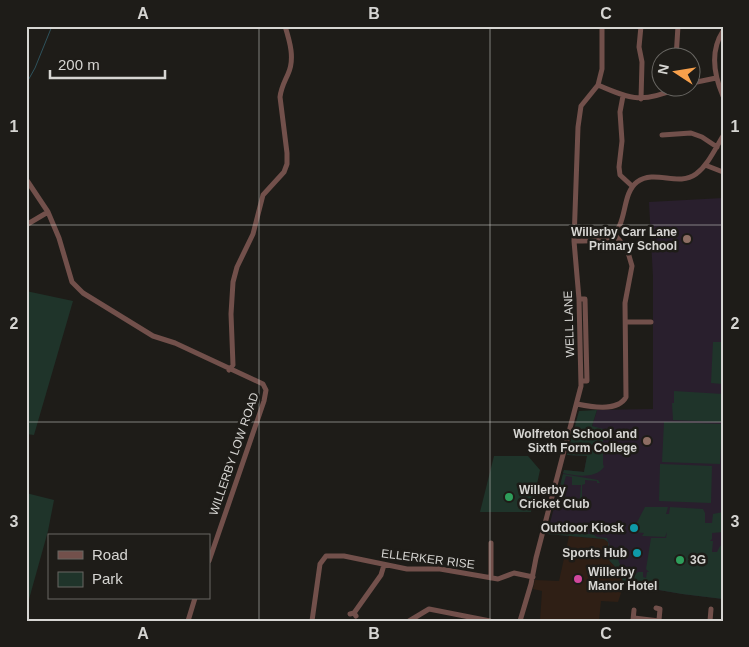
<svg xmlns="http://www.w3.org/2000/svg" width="749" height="647" viewBox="0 0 749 647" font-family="Helvetica,sans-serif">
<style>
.commercial{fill:#2f1f15}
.education{fill:#291f2d}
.green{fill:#1f342a}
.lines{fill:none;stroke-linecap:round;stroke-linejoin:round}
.stream{stroke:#2e525c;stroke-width:1}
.minor{stroke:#72504b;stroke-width:5}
.grid{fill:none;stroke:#d6d5d2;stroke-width:1;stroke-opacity:0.55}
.education-dot{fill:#8d6e63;stroke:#1e1c18;stroke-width:2}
.leisure-dot{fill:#2e9e5b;stroke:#1e1c18;stroke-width:2}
.culture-dot{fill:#0f9aa8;stroke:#1e1c18;stroke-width:2}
.hotel-dot{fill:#d1479c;stroke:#1e1c18;stroke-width:2}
.labels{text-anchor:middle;stroke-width:5;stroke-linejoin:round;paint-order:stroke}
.poi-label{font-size:12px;font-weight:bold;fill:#d6d5d2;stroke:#1e1c18;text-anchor:end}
.street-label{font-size:12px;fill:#d6d5d2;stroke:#1e1c18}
.neatline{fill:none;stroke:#d6d5d2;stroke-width:2}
.grid-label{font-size:16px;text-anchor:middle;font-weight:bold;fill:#d6d5d2}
</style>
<rect width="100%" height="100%" fill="#1e1c18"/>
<path class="commercial" d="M569,536L604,539L608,542L609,560L619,571L624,584L618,602L601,601L599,621H540L542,591L533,589L535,580L559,581Z"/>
<path class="education" d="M723,198V599L682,594L624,584L619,571L609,560L608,542L604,539L547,534L564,470L584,472L587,456L567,455L592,426L597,410L653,409V277L649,202Z"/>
<path class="green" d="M26,291L73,301L34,435L26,434Z
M713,342H723V385L722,384L711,383Z
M674,391L723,394L721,422L673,420L672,403H674Z
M597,410L592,426L603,429V464L604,467C595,479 576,476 563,473L564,470L584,472L587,456L567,455L579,411Z
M664,422L722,424L720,464L662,462Z
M494,456H528L540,470L531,512H480Z
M660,464L712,466L711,503L659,501Z
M563,474L598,480L600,483H597V481L585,480V484L582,485V498L584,499H578L580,498L581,485H572V477L566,476L563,487L565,488V498L574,499H557Z
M26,493L54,500L48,531L26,610Z
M645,507H668L666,514H669L670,507L703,509L705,513V523H712L713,514L723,512V532L712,533V539L710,541H713L712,552H717L720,546H723V599L682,594L624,584L619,571L609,560L608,542L604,539L547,534L548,532L564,534H593L597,537L607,538L612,554L615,556V559H618C620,567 626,574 635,575L638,572H643V577L646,578L647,572H649L646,569L651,538H666L667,532L665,537L642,536L644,533L635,532V531L632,532Z"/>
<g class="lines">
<path class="stream" d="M26,84L35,68L52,26"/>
<path class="minor" d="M641,26L639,47L642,62L641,99
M723,31C710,51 714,75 723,96
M676,58L678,26
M692,83L716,78
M598,85C632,100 643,103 678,88
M623,96L620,112L622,141L619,167L620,175L632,186
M662,135L691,133L702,137L717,147
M705,165L723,172
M26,179L48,212L59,238L72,282L83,293L153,336L175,343L263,384L266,390L264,401L209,561
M26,225L48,212
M574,241C584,241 599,242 608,238C629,228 620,195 637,182C655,169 678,187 696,174C708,165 715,149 723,136
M579,299H585L587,381H581
M626,322H651
M229,370L233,365L231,314L233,282L237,267L253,234L263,195L284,172L287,164V153L280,97C281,88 284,83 288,74C295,59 290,42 285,26
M577,404C591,407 618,412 626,397L625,303L632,266L627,249L614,234
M491,578V543
M656,608L660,609L659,620
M354,613L381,575L384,565
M350,614L354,613L356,616
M634,618L659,621
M633,620L634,610
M188,621L195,598
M312,621L320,564L326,556H344L407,569H440L498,579L514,573L533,577
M409,621L429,609L490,621
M520,621L531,584L536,558L581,386L579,299L574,241L578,127L581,106L598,85L602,69V26
M710,621L711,609"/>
</g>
<path class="grid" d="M259,26V621M490,26V621M26,225H723M26,422H723"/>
<g class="education-dot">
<circle cx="687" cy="239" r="5"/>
<circle cx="647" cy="441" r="5"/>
</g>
<g class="leisure-dot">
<circle cx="509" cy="497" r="5"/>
<circle cx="680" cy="560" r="5"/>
</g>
<g class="culture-dot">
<circle cx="634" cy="528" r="5"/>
<circle cx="637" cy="553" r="5"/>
</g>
<circle class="hotel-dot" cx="578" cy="579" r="5"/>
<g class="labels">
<g class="poi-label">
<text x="677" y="236">Willerby Carr Lane<tspan x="677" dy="14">Primary School</tspan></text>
<text x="637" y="438">Wolfreton School and<tspan x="637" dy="14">Sixth Form College</tspan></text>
<text x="519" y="494" text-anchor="start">Willerby<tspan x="519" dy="14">Cricket Club</tspan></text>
<text x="624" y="532">Outdoor Kiosk</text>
<text x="627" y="557">Sports Hub</text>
<text x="690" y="564" text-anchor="start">3G</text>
<text x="588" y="576" text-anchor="start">Willerby<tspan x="588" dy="14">Manor Hotel</tspan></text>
</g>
<g class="street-label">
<text transform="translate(569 324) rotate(-92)" y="4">WELL LANE</text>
<text transform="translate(234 454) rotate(-71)" y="4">WILLERBY LOW ROAD</text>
<text transform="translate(428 559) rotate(7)" y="4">ELLERKER RISE</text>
</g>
</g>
<rect width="749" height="647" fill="none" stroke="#1e1c18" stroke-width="55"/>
<rect x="48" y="534" width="162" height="65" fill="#1e1c18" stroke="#686662"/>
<rect x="58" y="551" width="25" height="8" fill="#72504b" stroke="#686662"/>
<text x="92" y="560" font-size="15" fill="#d6d5d2">Road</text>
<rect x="58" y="572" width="25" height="15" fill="#1f342a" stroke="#686662"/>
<text x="92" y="584" font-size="15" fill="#d6d5d2">Park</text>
<g transform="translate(676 72) rotate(282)"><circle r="24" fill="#1e1c18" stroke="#686662"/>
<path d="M0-4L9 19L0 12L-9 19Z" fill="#f8a04b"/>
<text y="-8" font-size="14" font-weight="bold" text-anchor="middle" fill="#d6d5d2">N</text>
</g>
<path d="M50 70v8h115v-8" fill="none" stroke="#d6d5d2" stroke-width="2.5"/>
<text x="58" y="70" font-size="15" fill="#d6d5d2" stroke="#1e1c18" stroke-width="4" paint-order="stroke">200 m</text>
<rect x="28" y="28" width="694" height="592" class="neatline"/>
<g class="grid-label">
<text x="143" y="19">A</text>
<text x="374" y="19">B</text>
<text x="606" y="19">C</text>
<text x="14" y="132">1</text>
<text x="735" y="132">1</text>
<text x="14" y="329">2</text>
<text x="735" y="329">2</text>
<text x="14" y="527">3</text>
<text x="735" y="527">3</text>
<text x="143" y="639">A</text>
<text x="374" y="639">B</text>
<text x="606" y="639">C</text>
</g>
</svg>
